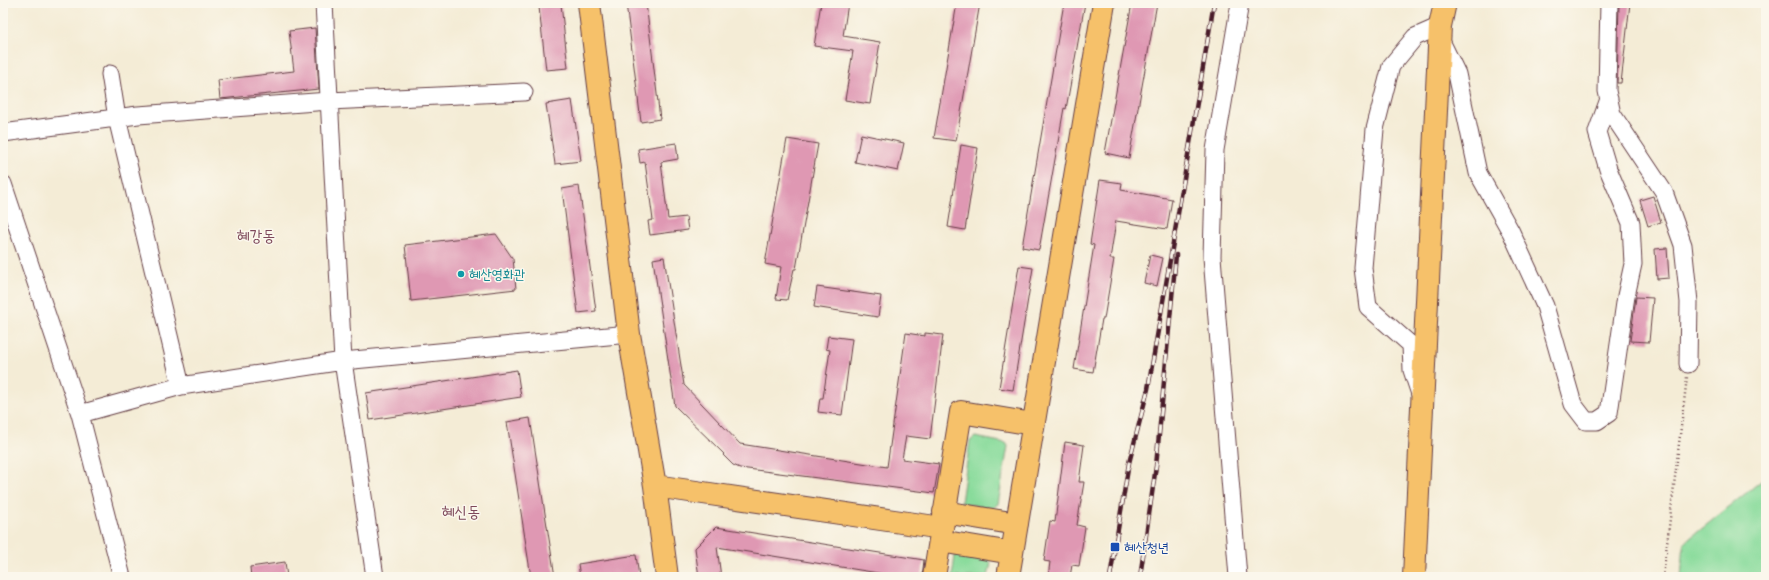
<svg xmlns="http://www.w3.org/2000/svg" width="1769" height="580" viewBox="0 0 1769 580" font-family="Dekko,'Poor Story',sans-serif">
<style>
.green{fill:#89db9b;stroke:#6a7d63}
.building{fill:#df98b3}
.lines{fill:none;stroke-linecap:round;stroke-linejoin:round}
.minor-casing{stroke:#643e45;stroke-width:19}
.major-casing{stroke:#643e45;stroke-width:24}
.path{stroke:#643e45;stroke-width:2.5;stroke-dasharray:1 3;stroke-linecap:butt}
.minor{stroke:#fff;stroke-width:17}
.major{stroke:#f6c16b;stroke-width:22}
.rail-casing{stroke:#4a1f2b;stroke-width:4.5}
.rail{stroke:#fbf7ec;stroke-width:3;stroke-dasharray:9;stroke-linecap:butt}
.culture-dot{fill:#0f9aa8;stroke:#fbf7ec;stroke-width:1.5}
.transit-dot{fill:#1a4fb4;stroke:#fbf7ec;stroke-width:1.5}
.labels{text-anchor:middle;stroke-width:3;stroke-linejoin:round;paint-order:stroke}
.culture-label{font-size:14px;fill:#0d838f;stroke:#fbf7ec;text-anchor:start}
.transit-label{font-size:14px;fill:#164399;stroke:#fbf7ec;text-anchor:start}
.quarter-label{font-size:16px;fill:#7e495b;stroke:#fbf7ec}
</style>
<rect width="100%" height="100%" fill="#fbf7ec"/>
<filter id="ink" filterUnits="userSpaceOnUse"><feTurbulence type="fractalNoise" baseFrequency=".025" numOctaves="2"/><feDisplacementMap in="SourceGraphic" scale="8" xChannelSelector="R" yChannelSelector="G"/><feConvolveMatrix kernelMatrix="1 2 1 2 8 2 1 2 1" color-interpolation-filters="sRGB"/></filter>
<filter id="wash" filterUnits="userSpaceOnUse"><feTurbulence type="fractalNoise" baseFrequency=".012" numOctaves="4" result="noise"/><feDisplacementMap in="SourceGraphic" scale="16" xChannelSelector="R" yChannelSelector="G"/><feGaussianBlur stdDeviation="0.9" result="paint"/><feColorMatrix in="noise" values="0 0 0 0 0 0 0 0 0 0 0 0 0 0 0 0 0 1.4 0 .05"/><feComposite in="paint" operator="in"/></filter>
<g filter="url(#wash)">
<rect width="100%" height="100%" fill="#f4ecd6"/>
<path class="green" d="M975,437L1006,443L1008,446L998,504L993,508L966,504L961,502L970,441Z
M1766,477V577H1681L1684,543Z
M959,553L988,559L991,563L988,577H952L955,556Z"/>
<g id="blocks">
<path class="building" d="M626,3H646L660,119L641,122Z
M821,3H848L843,36L880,42L870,104L845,100L853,51L814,46Z
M957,3H980L956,141L934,138Z
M1064,3H1085L1066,109L1064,108L1039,250L1022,247Z
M1132,3H1157L1129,158L1105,153Z
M1619,3H1630L1621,83H1617Z
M561,4L568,68L546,70L539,7Z
M315,28L319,89L220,99L218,80L294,71L289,31Z
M572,100L581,161L555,164L546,104Z
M861,134L904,143L898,171L855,162Z
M787,139L818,144L796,269H794L787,300L776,299L781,267L765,264Z
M676,143L678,159L661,162L668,219L686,217L688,230L650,235L648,221L653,220L645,162L640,163L638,149Z
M961,145L978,148L965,230L948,227Z
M1100,180L1122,183L1121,190L1172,199L1167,229L1116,221L1110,259H1114L1104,319H1102L1093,372L1074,369L1094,245L1090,244Z
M579,186L596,311L578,313L562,189Z
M1653,196L1661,222L1648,226L1640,200Z
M496,234L513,259L516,289L411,301L405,245Z
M1667,248L1669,278L1657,279L1655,249Z
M1150,255L1163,258L1157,286L1144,283Z
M664,257L684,385L740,444L887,467L906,333L925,336V333L943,335L930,439L906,436L902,459L939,464L934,493L740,468L733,465L723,455L724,454L675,406L653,259Z
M1019,266L1033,268L1013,390L999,388Z
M817,287L881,296L878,317L814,307Z
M1636,297L1653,298L1649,342L1630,341Z
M828,336L852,339L842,415L818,412L820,398H823L830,350L826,349Z
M517,370L521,397L370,420L366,393Z
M530,418L555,577H531L507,422Z
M1065,442L1084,445L1079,482H1084L1077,525L1085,527L1079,566L1072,565L1070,577H1048L1050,562L1044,561L1050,521L1055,522Z
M716,527L924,560L922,577H903L717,547L721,577H699L695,548Z
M636,555L639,577H580L578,564Z
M285,562L287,577H251L250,567Z"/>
</g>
</g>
<g filter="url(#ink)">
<use href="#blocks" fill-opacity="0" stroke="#643e45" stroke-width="1"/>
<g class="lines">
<defs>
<path id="minor" d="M324,3L343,361L375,577
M1609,3L1607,91L1612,114L1664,192L1683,245L1689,302L1688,364
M1440,39L1457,74L1478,173L1511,232L1545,306L1573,404L1586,421H1597L1609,413L1626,296L1633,264L1631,223L1608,169L1597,132L1609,99
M110,74L117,118L181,386
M3,133L138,115L329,101L524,92
M3,184L80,414L122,577
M1420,394L1412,370L1411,345L1368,307L1363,268L1375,129L1391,66L1415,37L1440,26
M80,414L181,386L343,361L629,334
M1238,577L1212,257L1215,150L1240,3"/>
<path id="major" d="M589,3L629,334L655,486L667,577
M655,486L942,528
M944,512L1017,524
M940,541L1012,553
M934,577L961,412L1033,424
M1008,577L1104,3
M1414,577L1440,26L1445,3"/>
</defs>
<use href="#minor" class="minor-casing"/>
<use href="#major" class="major-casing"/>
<path class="path" d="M1663,577L1687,377"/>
<use href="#minor" class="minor"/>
<use href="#major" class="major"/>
<defs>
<path id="rail" d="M1110,577L1129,463L1148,389L1214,3
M1140,577L1156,466L1176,255"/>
</defs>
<use href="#rail" class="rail-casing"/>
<use href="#rail" class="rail"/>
</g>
</g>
<circle class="culture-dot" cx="461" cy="274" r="4"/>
<rect class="transit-dot" x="1110" y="542" width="10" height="10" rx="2"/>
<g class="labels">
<g class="culture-label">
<text x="469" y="279">혜산영화관</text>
</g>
<g class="transit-label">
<text x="1124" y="552">혜산청년</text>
</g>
<g class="quarter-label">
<text x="256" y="241">혜강동</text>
<text x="461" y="517">혜신동</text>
</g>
</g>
<rect width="1769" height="580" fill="none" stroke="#fbf7ec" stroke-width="16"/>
</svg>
